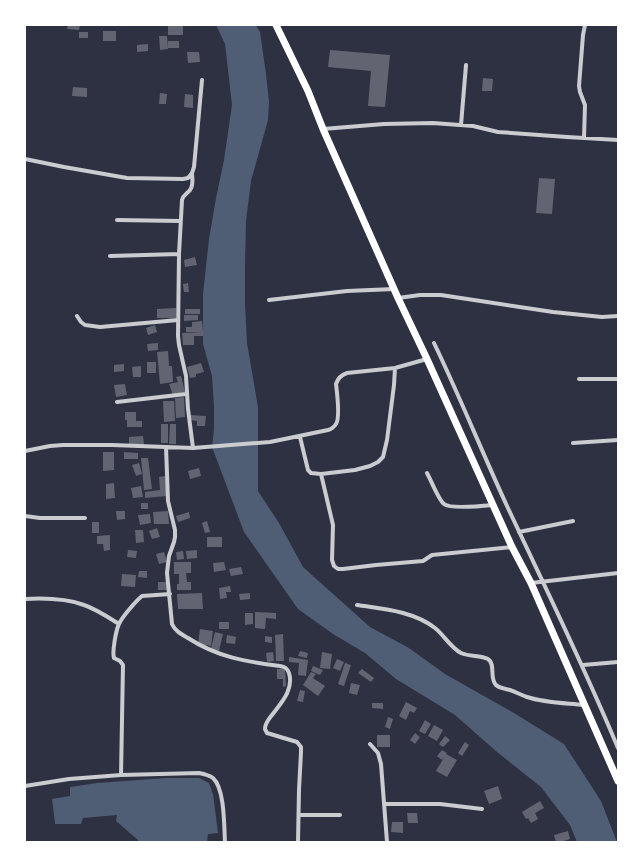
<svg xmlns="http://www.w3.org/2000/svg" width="643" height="867" viewBox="0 0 643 867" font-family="Merriweather,serif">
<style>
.water{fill:#4f5d75}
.building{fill:#626471}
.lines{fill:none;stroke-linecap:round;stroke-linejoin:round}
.minor{stroke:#caccd0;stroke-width:4}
.secondary{stroke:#fff;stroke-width:7}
</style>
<rect width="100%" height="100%" fill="#2d3142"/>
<path class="water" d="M216,25H256L260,32L266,74L269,102L268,120L251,181L246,221L245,266V304L247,343L258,407V491L279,523L303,567L370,627L409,648L445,674L514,713L564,744L601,801L617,842H577L570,825L541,787L497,752L455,715L396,679L365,653L333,634L298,609L244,532L212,447L214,429V406L212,376L203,344V294L209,239L216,198L224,160L232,105L225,44Z
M166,778H199L209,783L213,794L218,833L208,834L207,842H138V840L116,821L117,815L83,818L81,824H55L52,799L70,796V787L97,783Z"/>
<path class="building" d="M68,25H80L79,30L67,29Z
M168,25H183V35H168Z
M103,31H116V41H103Z
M79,32H88V38H79Z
M159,36H167L168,49L160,50Z
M168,41H179V48H168Z
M148,44V51L137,52V45Z
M330,50L390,55L385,107L368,106L371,71L328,67Z
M187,52H199L200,62L188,63Z
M483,78L493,79L492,91H482Z
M73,87L87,88V97L72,96Z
M160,93L167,94L166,104H159Z
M185,94L193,95V108L184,107Z
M539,178L555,179L552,214L536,213Z
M195,257L197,265L185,267L184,260Z
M188,283L189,292H184L183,284Z
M176,308V318H157V309Z
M185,309H200V314H185Z
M184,315H198V320L184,321Z
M202,321L203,332H186V327H192V322Z
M155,325L157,332L148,335L146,328Z
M203,332V336H194V345H183L182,333Z
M158,343V350L148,351L147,344Z
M168,351L169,366H172L173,382L160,384L157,352Z
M147,362H156V373H147Z
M201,363L204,372L196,374V377L190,378L187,367Z
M124,364V371L114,372V365Z
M141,366V377H133L132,367Z
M181,376L185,392L173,395L169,384L178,382L176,377Z
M125,384L127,395L116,397L114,385Z
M184,397L185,417L176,418L175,398Z
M163,401H174L175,421L164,422Z
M125,412H136V421H142V427H127V420H125Z
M190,415L206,416L205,426H197V421L190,420Z
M161,424H168V443H161Z
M170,424H176V444H169Z
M143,436L144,444L129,445V437Z
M103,452H114V470L103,471Z
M124,452L138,453V459H124Z
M141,458H148L152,489L144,490Z
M139,463L142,474L136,476L132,465Z
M199,468L201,476L190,479L188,471Z
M165,476L167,496L145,498V492L160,490L159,477Z
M114,483L115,498L106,499V484Z
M141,486L143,497L133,498L131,488Z
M141,503H148V509H141Z
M116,511H125V519L117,520Z
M168,511L169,524H154L153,512Z
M189,512L190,518L178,522L176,516Z
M150,514L151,523L140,525L138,515Z
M207,521L210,532L205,533L202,523Z
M92,522H99V533H92Z
M157,528L160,537L152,539L149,531Z
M135,530H143L144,542L136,543Z
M110,535V550L104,551L103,544H97V536Z
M207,537H222V547H207Z
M128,550L137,551L136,558L127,557Z
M197,550V558L187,559L186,551Z
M183,551L184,559L177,560L176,552Z
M164,552L167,562L159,564L156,554Z
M174,562H191V573H186L187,582H191V590H177V584H179V574H174Z
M224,562L226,570L214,572L213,563Z
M241,567L243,574L231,576L229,569Z
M139,571H147V578L138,577Z
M122,574L136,575L135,587L121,586Z
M158,582H167V590H158Z
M230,586L231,592H226L227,598L220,599L219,588Z
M202,593L203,609H178L177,594Z
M250,593V599L240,600L239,594Z
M255,612L276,613V619L266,618L265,629L255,628Z
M245,613H253V624L245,625Z
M219,622H229V629H219Z
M200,629L213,631L211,646L198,644Z
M215,632L223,634L219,651L211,648Z
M283,634L284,661H276L275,635Z
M227,635L236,637L235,644L226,643Z
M265,636L272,637V643L265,642Z
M300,651L308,653L307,658L298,656Z
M273,652L274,661L267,662L266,653Z
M322,652L332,654L330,669L320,668Z
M289,657L308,660L306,676L298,675L299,663L289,662Z
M337,659L344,662L340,671L333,668Z
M345,663L351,665L344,686L338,684Z
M313,666L323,670L320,675L311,671Z
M277,669H285L286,686L283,687V679H277Z
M362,669L374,678L371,682L358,673Z
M311,672L316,674L313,678L325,686L318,696L303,685Z
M351,683L360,685L357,695L349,693Z
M300,690L305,691L303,702L297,701Z
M406,702L417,708L414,713L410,711L406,720L399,716Z
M372,703H383V709L372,708Z
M388,717L393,719L390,729L385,727Z
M425,720L431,724L425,734L419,731Z
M434,725L443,730L437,741L428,736Z
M415,733L420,737L415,744L410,740Z
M377,735H390V747H377Z
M445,736L450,740L443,747L439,744Z
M465,742L469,745L462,756L458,753Z
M442,750L447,753L442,760L437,756Z
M446,754L457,760L447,777L436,771Z
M498,786L502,799L489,804L484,791Z
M540,801L544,808L535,813L538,819L531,823L528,818L526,819L522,812Z
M407,813H417L418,823H408Z
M392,822H403V833L391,832Z
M568,831L570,839L561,842H556L554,835Z"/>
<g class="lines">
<path class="minor" d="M461,125L466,65
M323,129L384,124L433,123L473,126L498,132L567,137L618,140
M584,138L585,105L580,92L579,86L583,35L585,25
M25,159L64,167L127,178L183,179L188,178L192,173L194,167L202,80
M192,173C192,178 194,185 190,190C187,194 183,195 182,200L179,254L178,336L179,345L186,376L188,409L193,448
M117,220L180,221
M110,256L179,254
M398,298L420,295H441L553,312L602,317L618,316
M269,300L347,291L394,289
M77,316L81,322L85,325L100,327L178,320
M434,343C460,397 482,452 507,506C545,587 584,666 618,748
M395,368L394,385L387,440L383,457L378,462L370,466L355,470L321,474L333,525L332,560L334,566L338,569H343L376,565L423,561L432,555L512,547
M579,379H618
M117,402L186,394
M300,437L308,470L311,473L321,474
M573,443L618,440
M166,447L168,501L175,530V537L174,542L169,556L168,564L167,573L172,624C175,631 181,634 188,638C217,657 247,662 280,666C285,667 287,668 289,673C294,690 281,703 272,715C269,719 265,723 265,729L267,733L297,742L301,747V752L299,790L298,842
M25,451L50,446L63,445H112L193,448L270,442L328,430C332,429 334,427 336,424C340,418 337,392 336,384C338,378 341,375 347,373L395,368L427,359
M427,473C431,480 438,499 444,504C450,509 483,506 493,505
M25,516L40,518H85
M519,532L573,521
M531,583L618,573
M25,599C44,598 65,598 84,605C96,609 108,617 119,624
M357,605C383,609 413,611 435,628C444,635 450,647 461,653C470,657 480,655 488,659C496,664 489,678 496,685C499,688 506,689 510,690C516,692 521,695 527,697C545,703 565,703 584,705
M583,665L618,662
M370,744L378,753L381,764L387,842
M121,775L123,665L120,661L114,658C112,652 116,630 119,624C122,617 136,601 142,596L170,594
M25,786L69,779L121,775L199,773C204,774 209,775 213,778C225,789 224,827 225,842
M384,804H440L482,809
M299,815H340"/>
<path class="secondary" d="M276,25L308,91L323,129L398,298L427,359L512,547L531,583L618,781"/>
</g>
<rect width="643" height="867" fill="none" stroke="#ffffff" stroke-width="52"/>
</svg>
